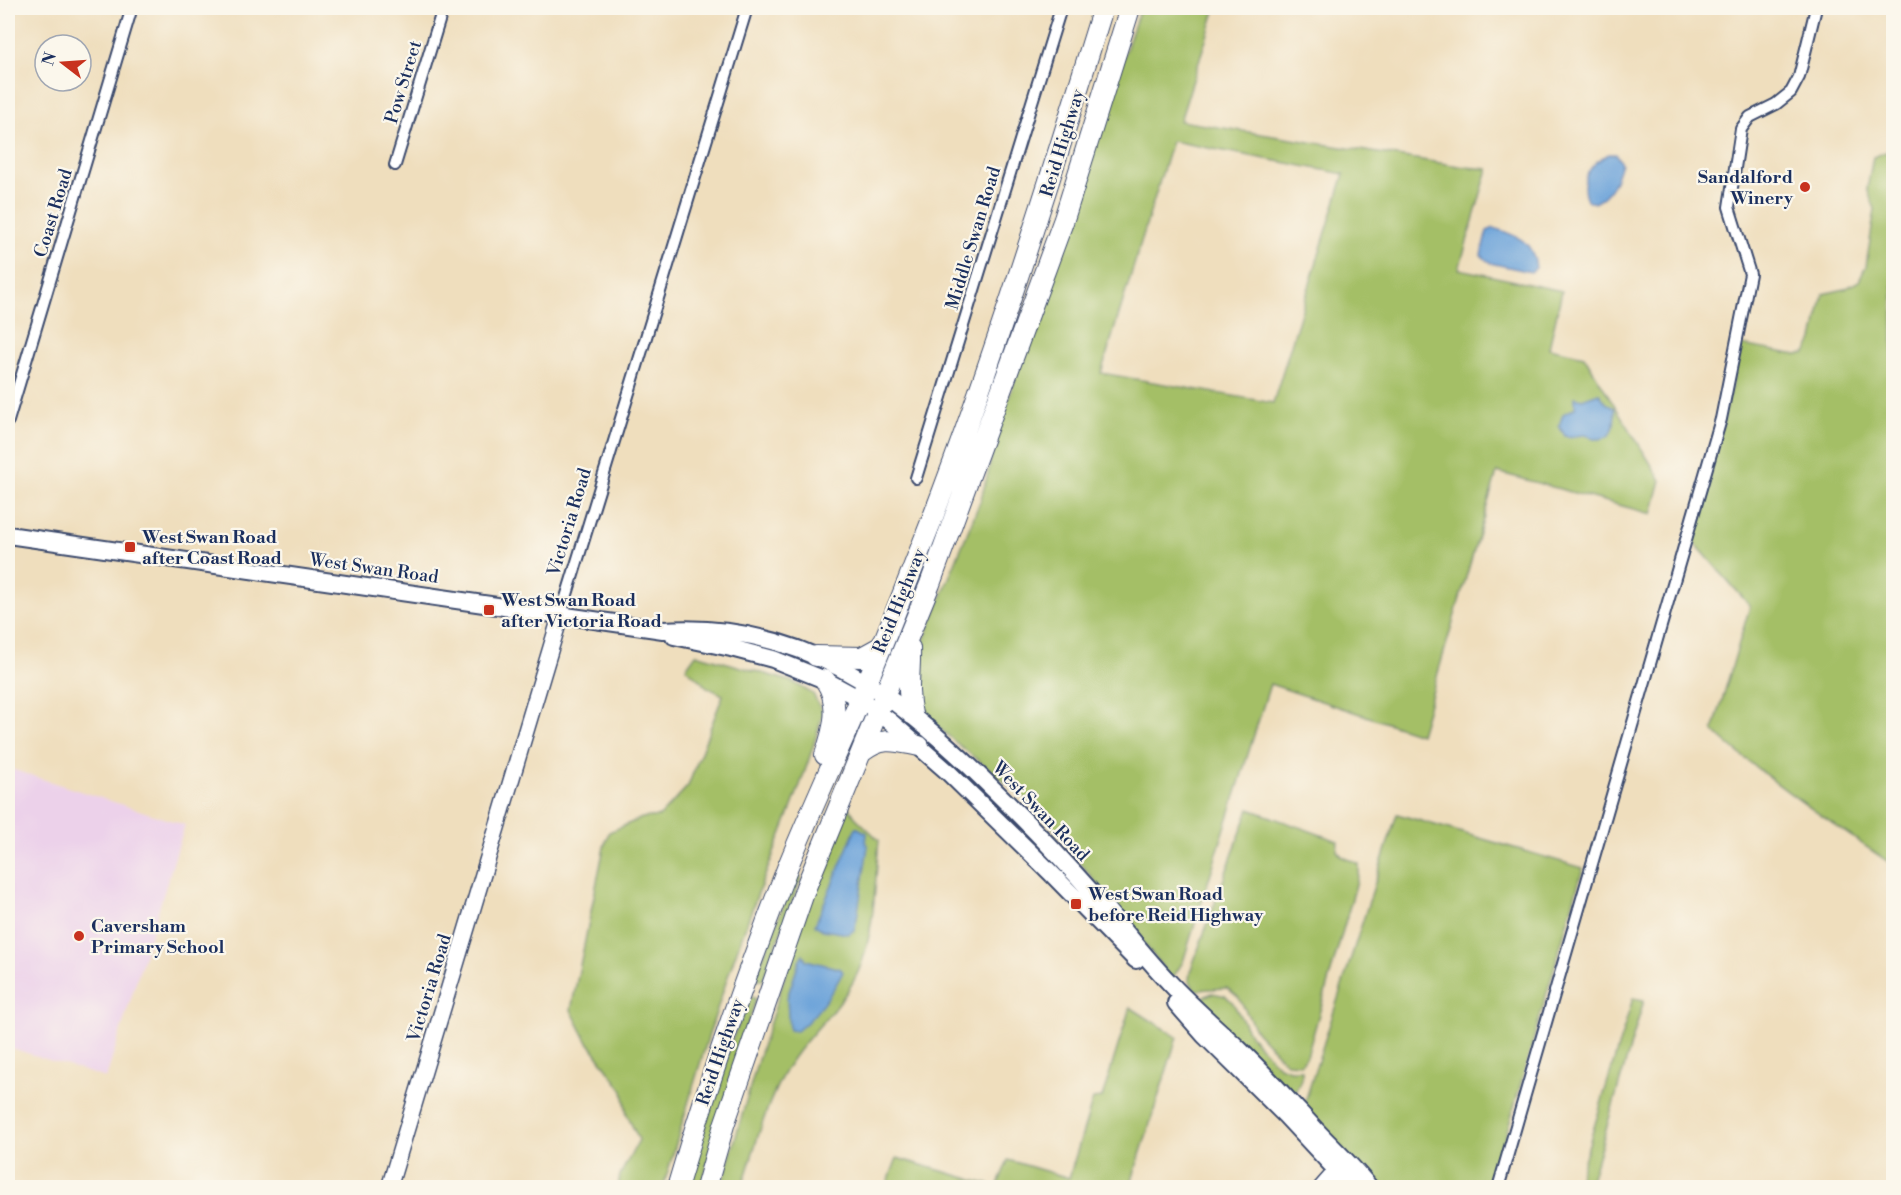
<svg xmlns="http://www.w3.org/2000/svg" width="1901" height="1195" viewBox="0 0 1901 1195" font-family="'Libre Bodoni',serif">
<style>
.built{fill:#ecd1ea}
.green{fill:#a4bf66;stroke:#607762;stroke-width:1.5;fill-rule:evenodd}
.water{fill:#6ba2d9;stroke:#43689c;stroke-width:1.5}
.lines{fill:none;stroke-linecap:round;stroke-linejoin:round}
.street-casing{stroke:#3b496c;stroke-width:14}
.secondary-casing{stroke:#3b496c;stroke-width:18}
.primary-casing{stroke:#3b496c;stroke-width:20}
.highway-casing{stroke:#3b496c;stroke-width:22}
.street{stroke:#fff;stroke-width:10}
.secondary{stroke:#fff;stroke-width:15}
.primary{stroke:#fff;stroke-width:16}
.highway{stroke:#fff;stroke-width:20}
.poi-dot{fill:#c8321e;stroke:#fbf7ec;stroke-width:2}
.labels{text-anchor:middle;stroke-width:4.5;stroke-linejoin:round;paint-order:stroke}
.street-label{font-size:18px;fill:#1b2f5e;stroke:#fbf7ec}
.poi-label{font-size:18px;font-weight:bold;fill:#1b2f5e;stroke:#fbf7ec;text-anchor:start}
</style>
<rect width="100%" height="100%" fill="#fbf7ec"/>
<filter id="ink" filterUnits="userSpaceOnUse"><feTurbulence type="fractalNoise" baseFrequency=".0167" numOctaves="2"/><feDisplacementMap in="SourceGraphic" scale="12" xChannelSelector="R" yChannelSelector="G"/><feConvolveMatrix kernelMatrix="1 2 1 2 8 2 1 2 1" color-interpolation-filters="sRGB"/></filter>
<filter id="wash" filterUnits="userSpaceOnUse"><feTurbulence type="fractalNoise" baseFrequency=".008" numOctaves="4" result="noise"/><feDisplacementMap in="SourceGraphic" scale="24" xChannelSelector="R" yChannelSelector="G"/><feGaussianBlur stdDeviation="1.35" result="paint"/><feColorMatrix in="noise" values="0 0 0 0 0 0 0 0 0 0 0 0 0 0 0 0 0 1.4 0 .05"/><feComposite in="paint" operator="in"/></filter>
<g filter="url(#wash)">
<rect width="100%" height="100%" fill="#efdebd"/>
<path class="built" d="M8,768L185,825L106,1078L8,1047Z"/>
<path class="green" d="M1140,8H1216L1180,121L1465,167L1488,169L1459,269L1562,291L1549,348L1584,356L1661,480L1652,514L1497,472L1420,734L1270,684L1183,962L1172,979L1037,808L954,741L919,710L914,670L923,642L981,499L989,469L994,442ZM1172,141L1344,174L1273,403L1101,373Z
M1893,149V865C1832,823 1768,781 1713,731L1750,606L1693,541L1742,345L1797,355L1806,353L1813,340L1823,294L1845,289L1859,281L1866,266L1875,209L1867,189L1873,157Z
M696,654L793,682L813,694L823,713C803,788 770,858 744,931C713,1015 689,1102 663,1187H618L620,1175L639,1140L627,1115L623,1091L586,1039L571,1010L604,847L609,832L642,818L660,816L688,786L723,695L707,687L686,668Z
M848,806L855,817L879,840C875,881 875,926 861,965C847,1002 816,1026 794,1057C768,1092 756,1146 742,1187L721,1188L760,1053L809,903Z
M1249,809L1338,841L1337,851L1343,857L1359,864V872L1355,888L1307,1056L1301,1064L1286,1063L1256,1031L1239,998L1227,988L1195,990L1189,980L1190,972Z
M1397,814L1583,868L1491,1187H1374L1303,1108Z
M795,876L801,878L763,980L755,978Z
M1212,993L1226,996L1233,1003L1252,1038L1279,1066L1290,1070H1302C1303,1079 1297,1089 1292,1096L1199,1002L1201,998Z
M752,997L756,999L740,1048L701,1187L685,1188L728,1050L749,998Z
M1633,998L1644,1000L1589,1187H1576Z
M1130,1007L1177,1037L1130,1187H886L897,1158L997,1187L1008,1160L1069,1178L1093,1099L1102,1098Z"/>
<path class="water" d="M1609,154H1616L1621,163C1616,180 1611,195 1594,203L1587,200C1578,181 1591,162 1609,154Z
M1494,228C1517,236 1533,240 1536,268L1531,272L1490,263L1481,255L1487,231Z
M1599,393L1606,403L1615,409C1614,421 1617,438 1598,439C1593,439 1589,435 1584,435C1577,435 1572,438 1565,436L1559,426L1563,414L1575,408V397L1582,399Z
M856,827L867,833L866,843L868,846L857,918L854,930L849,934L823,930L815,925Z
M803,954L806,960L841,969L843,972C831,995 816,1016 797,1031L789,1030L787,998L800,959Z"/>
</g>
<g filter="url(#ink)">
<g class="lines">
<defs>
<path id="street" d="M395,165L443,8
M8,421L130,14
M916,478L1061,8
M561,614L747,8
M1498,1188L1721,419L1750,274L1729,207L1741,129L1750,117L1776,104L1791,92L1799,77L1815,12L1813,8"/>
<path id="secondary" d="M389,1188L561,614
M1321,1188L1343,1163"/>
<path id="primary" d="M8,535L663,630C800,621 893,691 985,781C1023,818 1060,856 1095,896C1120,924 1142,954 1168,981C1190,1005 1215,1026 1239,1049C1266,1075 1290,1102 1316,1130C1334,1149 1354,1167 1370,1188
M674,636L731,648L773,659L825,680L860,699L891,722L948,772L1051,873L1136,960
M1176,1003L1204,1035L1285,1115L1353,1188"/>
<path id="highway" d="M910,648C911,672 906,689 912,714
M816,656L862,657L882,646
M862,752C883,736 894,741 919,746
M825,755C834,729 841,704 825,680
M677,1188C709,1079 747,971 788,866C808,817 830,769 851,721C879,655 905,588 931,522C996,353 1050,180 1103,8
M706,1188L724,1125L806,887L930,584L1064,219L1130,8"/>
</defs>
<use href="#street" class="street-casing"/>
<use href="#secondary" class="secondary-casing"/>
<use href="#primary" class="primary-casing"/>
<use href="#highway" class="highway-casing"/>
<use href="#street" class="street"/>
<use href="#secondary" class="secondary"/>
<use href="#primary" class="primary"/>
<use href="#highway" class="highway"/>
</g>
</g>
<g class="poi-dot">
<circle cx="1805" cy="187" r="6"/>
<rect x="124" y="541" width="12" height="12" rx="3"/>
<rect x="483" y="604" width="12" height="12" rx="3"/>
<rect x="1070" y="898" width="12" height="12" rx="3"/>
<circle cx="79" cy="936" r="6"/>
</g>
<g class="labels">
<g class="street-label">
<text transform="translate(403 82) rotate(-73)" y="6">Pow Street</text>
<text transform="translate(1062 143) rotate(-73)" y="6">Reid Highway</text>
<text transform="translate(53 213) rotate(-73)" y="6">Coast Road</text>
<text transform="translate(973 238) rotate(-73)" y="6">Middle Swan Road</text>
<text transform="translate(569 522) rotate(-73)" y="6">Victoria Road</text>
<text transform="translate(374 568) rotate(8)" y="6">West Swan Road</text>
<text transform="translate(899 601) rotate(-68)" y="6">Reid Highway</text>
<text transform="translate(1041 811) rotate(46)" y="6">West Swan Road</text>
<text transform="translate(429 988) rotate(-73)" y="6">Victoria Road</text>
<text transform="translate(720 1052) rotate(-71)" y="6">Reid Highway</text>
</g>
<g class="poi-label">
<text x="1793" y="183" text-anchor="end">Sandalford<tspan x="1793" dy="21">Winery</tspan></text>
<text x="142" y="543">West Swan Road<tspan x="142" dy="21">after Coast Road</tspan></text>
<text x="501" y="606">West Swan Road<tspan x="501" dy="21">after Victoria Road</tspan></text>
<text x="1088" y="900">West Swan Road<tspan x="1088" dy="21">before Reid Highway</tspan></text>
<text x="91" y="932">Caversham<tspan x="91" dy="21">Primary School</tspan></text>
</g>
</g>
<rect width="1901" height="1195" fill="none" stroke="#fbf7ec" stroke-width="30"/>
<g transform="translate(63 63) rotate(287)"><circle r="28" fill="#fbf7ec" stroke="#a1a7b3" stroke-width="1.5"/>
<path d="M0-4.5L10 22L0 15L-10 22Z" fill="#c8321e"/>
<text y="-9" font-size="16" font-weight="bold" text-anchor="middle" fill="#1b2f5e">N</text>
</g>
</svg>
